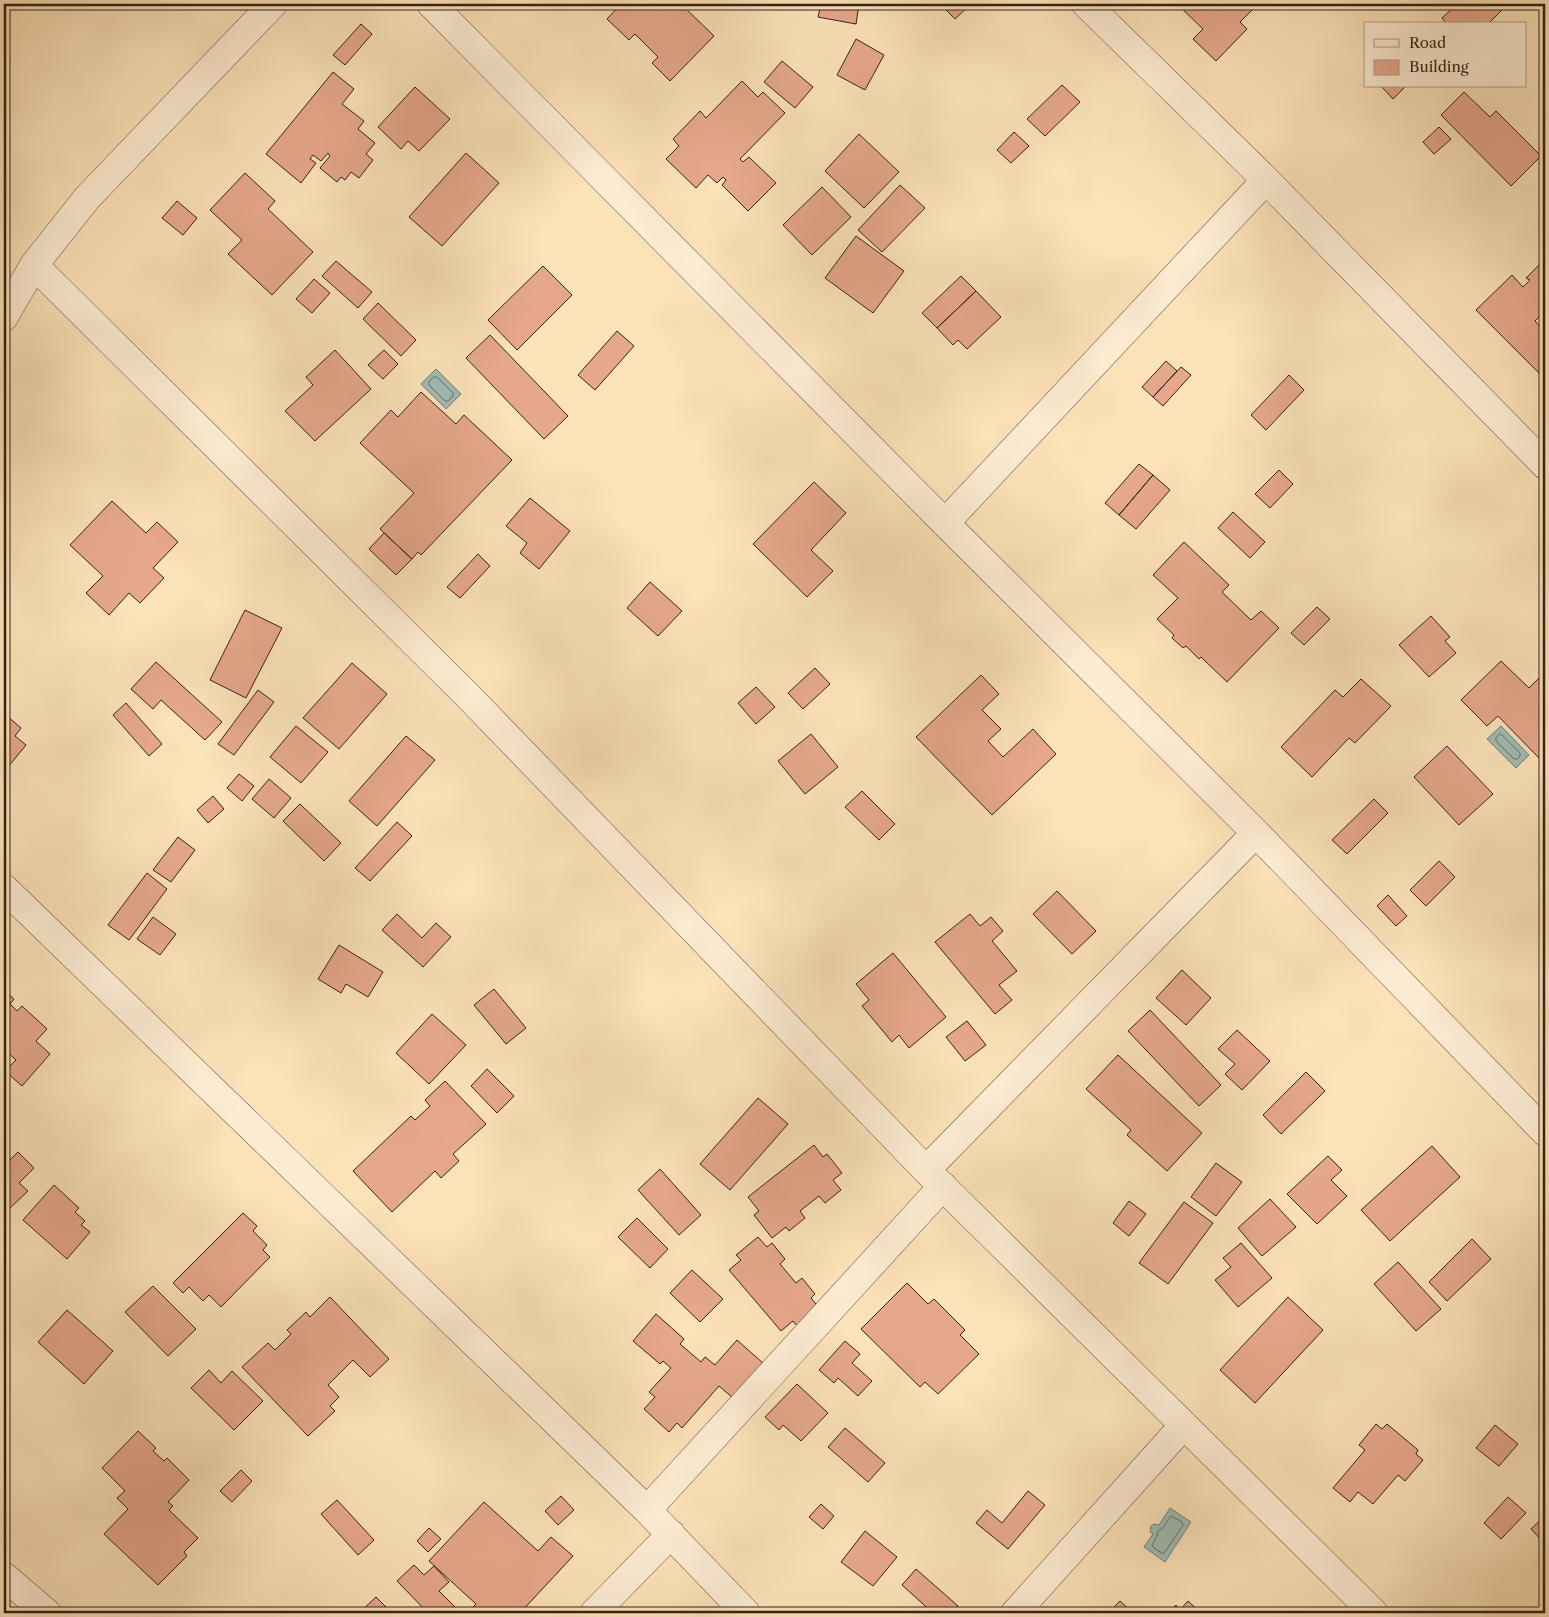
<svg xmlns="http://www.w3.org/2000/svg" width="1549" height="1617" viewBox="0 0 1549 1617" font-family="'Libre Caslon Text',serif">
<style>
.water{fill:#a0bcb6;stroke:#767e76}
.lines{fill:none;stroke-linecap:round;stroke-linejoin:round}
.shore{stroke:#6c6e66;stroke-width:1}
.building{fill:#e6a88d;stroke:#372116}
.minor-casing{stroke:#68513f;stroke-width:29}
.minor{stroke:#fdecd2;stroke-width:28}
</style>
<rect width="100%" height="100%" fill="#fce2b9"/>
<filter id="stains"><feTurbulence type="fractalNoise" baseFrequency=".004" numOctaves="4"/><feColorMatrix values="0 0 0 0 .2 0 0 0 0 .09 0 0 0 0 .02 0 0 0 .5 -.17"/></filter>
<radialGradient id="worn" r=".72"><stop offset=".6" stop-color="#630" stop-opacity="0"/><stop offset="1" stop-color="#630" stop-opacity=".3"/></radialGradient>
<path class="water" d="M436,369L461,394L446,409L421,384Z
M1501,726L1529,755L1516,768L1487,739Z
M1170,1508L1191,1522L1165,1562L1144,1547L1153,1534L1150,1532L1151,1526L1154,1524L1159,1525Z"/>
<g class="lines">
<path class="shore" d="M434,377H437L453,393V396L448,401H445L429,385V382Z
M1500,734L1502,735L1520,753V756L1517,759H1514L1496,741V738Z
M1171,1516L1182,1522L1183,1525L1165,1552L1163,1554L1153,1547L1152,1545L1157,1536L1158,1531L1163,1528Z"/>
</g>
<path class="building" d="M621,4H681L714,36L670,81L652,63L658,57L635,34L629,40L607,19Z
M821,4H859L856,24L818,17Z
M940,4H971L955,19Z
M1177,4H1258L1240,22L1247,29L1216,61L1193,39L1203,29Z
M1455,4H1496L1502,10L1488,24H1447L1442,18L1456,5Z
M361,24L372,34L345,65L333,55Z
M856,39L884,55L865,90L837,75Z
M782,61L813,87L795,108L764,82Z
M333,72L354,89L342,104L364,121L358,129L375,143L366,154L373,160L359,178L351,172L345,180L341,177L337,182L320,168L330,156L328,153L321,161L313,155L310,159L316,163L301,183L266,154Z
M742,81L758,97L763,92L785,113L740,159L743,162L749,157L776,183L748,211L722,185L726,180L723,177L717,183L708,175L696,188L666,159L679,146L673,139L700,111L706,118Z
M1062,85L1080,102L1045,136L1027,119Z
M1381,86H1406L1393,99Z
M415,87L450,119L419,151L408,141L401,149L378,127Z
M1464,92L1490,117L1496,111L1541,156L1511,186L1441,115Z
M1439,127L1451,139L1434,154L1423,142Z
M1014,132L1029,146L1011,163L997,150Z
M859,134L899,172L864,208L825,171Z
M466,153L499,183L442,246L409,217Z
M245,173L275,201L268,209L313,252L272,295L228,254L242,240L210,210Z
M900,185L925,208L882,252L858,230Z
M822,187L851,217L812,255L783,225Z
M177,201L197,218L183,235L162,218Z
M856,236L904,271L873,313L825,278Z
M1545,259V305L1543,307L1545,311L1535,321L1545,332V373L1542,376L1476,310L1512,275L1523,287L1530,280L1526,278Z
M336,261L372,292L358,308L322,276Z
M543,266L572,295L517,350L488,320Z
M961,276L976,291L937,328L922,313Z
M314,279L330,293L312,313L296,299Z
M976,291L1001,317L967,349L958,340L953,345L937,328Z
M378,303L416,340L401,356L363,319Z
M617,331L634,346L595,390L578,375Z
M490,335L568,416L544,439L466,358Z
M335,350L371,389L315,441L285,411L313,385L306,377Z
M384,350L398,364L383,379L368,365Z
M1166,361L1177,371L1153,397L1142,387Z
M1181,367L1191,375L1163,406L1153,397Z
M1289,375L1304,390L1266,430L1251,415Z
M421,392L456,424L464,415L512,460L421,555L418,552L412,559L380,529L414,493L360,443L391,410L398,417Z
M1139,464L1153,475L1119,515L1105,503Z
M1279,470L1293,484L1270,508L1255,494Z
M1153,475L1170,490L1136,529L1119,515Z
M814,482L846,513L811,550L833,571L807,597L753,544Z
M530,498L570,531L539,569L520,553L527,543L506,526Z
M112,501L146,533L157,522L178,542L153,568L164,578L140,603L129,593L109,615L86,593L103,576L70,545Z
M1233,512L1265,542L1250,558L1218,528Z
M384,533L412,559L396,575L369,549Z
M1184,542L1229,585L1222,592L1251,620L1261,611L1279,628L1227,682L1201,657L1199,659L1186,646L1183,648L1172,638L1174,635L1157,619L1178,598L1153,575Z
M478,554L490,566L460,598L447,587Z
M650,582L682,611L658,636L627,608Z
M1317,607L1330,619L1304,645L1291,633Z
M245,610L282,628L246,698L210,680Z
M1431,616L1450,637L1445,641L1456,653L1429,677L1399,645Z
M1501,661L1529,688L1545,672V752L1539,758L1498,716L1487,726L1461,700Z
M156,662L222,722L205,740L161,700L153,709L131,689Z
M352,663L387,694L339,749L303,718Z
M815,668L830,684L803,709L788,693Z
M981,675L999,694L982,710L1001,729L988,741L1003,757L1033,729L1056,754L992,815L916,737Z
M1361,679L1391,706L1355,743L1349,738L1312,777L1281,747L1335,690L1343,697Z
M756,687L775,707L756,724L738,703Z
M258,690L274,702L234,755L218,744Z
M126,703L162,744L149,756L113,715Z
M7,716L21,728L15,736L26,745L4,772V719Z
M296,726L328,752L301,783L270,757Z
M811,734L838,767L805,794L778,761Z
M406,736L435,760L377,826L349,801Z
M1447,746L1493,794L1459,825L1414,777Z
M239,774L254,786L242,801L227,788Z
M269,779L291,798L274,818L252,799Z
M862,791L895,824L879,840L845,807Z
M213,796L224,809L208,823L197,810Z
M1374,799L1388,813L1347,854L1332,840Z
M300,804L341,843L324,861L283,821Z
M397,822L412,836L370,881L355,868Z
M178,837L195,850L171,882L153,870Z
M1439,861L1455,877L1426,906L1410,890Z
M147,873L167,889L129,940L108,925Z
M1057,891L1096,931L1072,954L1033,914Z
M1388,895L1407,916L1396,926L1377,906Z
M397,914L422,938L436,923L451,937L423,967L382,930Z
M970,914L980,926L991,917L1003,931L992,941L1017,971L999,985L1012,1000L995,1014L935,942Z
M153,917L176,934L160,955L137,939Z
M339,945L383,972L368,997L346,984L341,993L318,979Z
M893,953L946,1017L909,1048L899,1035L892,1042L862,1006L869,1000L856,984Z
M1182,970L1211,998L1186,1025L1156,998Z
M494,989L526,1028L506,1044L474,1005Z
M4,990L14,999L10,1004L17,1011L22,1006L47,1029L36,1041L50,1054L22,1086L5,1071L16,1060L7,1052L4,1055Z
M1150,1010L1221,1085L1199,1106L1128,1031Z
M432,1014L466,1045L429,1084L396,1053Z
M967,1021L986,1045L965,1061L946,1037Z
M1237,1030L1270,1061L1242,1090L1225,1074L1235,1064L1218,1049Z
M1118,1055L1202,1133L1167,1171L1127,1135L1131,1130L1086,1089Z
M487,1069L514,1096L497,1113L471,1086Z
M1306,1072L1325,1091L1281,1134L1263,1115Z
M445,1081L486,1124L453,1154L459,1161L441,1178L435,1171L392,1212L353,1171L411,1116L415,1120L430,1106L425,1100Z
M758,1098L788,1124L730,1190L700,1164Z
M814,1145L823,1157L827,1154L842,1173L833,1180L841,1190L825,1203L819,1196L800,1211L805,1218L789,1231L786,1227L772,1238L754,1215L759,1211L748,1197Z
M1432,1146L1460,1177L1390,1241L1361,1210Z
M18,1152L34,1168L19,1183L28,1191L9,1209L4,1204V1166Z
M1328,1156L1342,1170L1331,1180L1347,1196L1317,1224L1287,1194Z
M1216,1163L1242,1182L1216,1216L1191,1197Z
M660,1169L701,1215L679,1235L638,1190Z
M54,1185L79,1208L75,1212L85,1221L81,1225L90,1232L67,1259L23,1220Z
M1270,1199L1296,1227L1262,1256L1238,1228Z
M1129,1201L1146,1214L1129,1236L1113,1223Z
M1184,1202L1213,1223L1168,1284L1139,1263Z
M243,1213L257,1226L253,1231L267,1245L263,1250L270,1257L221,1307L209,1295L203,1301L189,1287L183,1293L173,1283Z
M637,1218L668,1249L650,1268L618,1237Z
M758,1237L767,1247L772,1243L785,1259L780,1264L796,1283L802,1278L815,1294L811,1298L820,1309L798,1327L793,1321L781,1331L729,1270L741,1260L736,1255Z
M1472,1239L1491,1259L1447,1301L1429,1282Z
M1241,1243L1272,1278L1238,1307L1215,1280L1231,1267L1223,1258Z
M1398,1262L1441,1309L1416,1331L1374,1284Z
M692,1270L723,1299L700,1322L670,1293Z
M907,1283L928,1304L934,1299L965,1330L960,1335L979,1354L938,1394L925,1382L920,1387L861,1329Z
M153,1286L196,1329L168,1356L125,1312Z
M330,1297L389,1359L370,1377L353,1360L328,1385L339,1397L330,1406L335,1411L308,1436L242,1367L268,1343L275,1350L291,1334L287,1330L306,1312L310,1317Z
M1288,1297L1323,1330L1255,1403L1220,1370Z
M67,1310L113,1351L84,1384L38,1342Z
M656,1314L684,1339L680,1344L701,1362L705,1357L715,1365L737,1340L764,1364L733,1398L719,1386L682,1428L677,1423L669,1432L644,1409L655,1397L649,1392L671,1368L663,1361L660,1364L633,1341Z
M845,1341L860,1354L852,1363L872,1381L858,1396L838,1378L834,1383L819,1370Z
M209,1370L221,1383L232,1371L263,1401L234,1430L191,1388Z
M797,1384L828,1413L801,1441L783,1425L779,1430L765,1417Z
M1376,1424L1382,1429L1387,1424L1418,1450L1416,1454L1423,1460L1405,1481L1398,1475L1373,1504L1358,1492L1350,1502L1333,1488L1365,1450L1359,1445Z
M1495,1425L1518,1444L1499,1466L1476,1448Z
M845,1428L885,1463L868,1482L828,1447Z
M138,1431L156,1448L153,1451L164,1461L167,1458L189,1480L168,1502L173,1506L169,1510L198,1538L184,1552L187,1556L158,1585L104,1534L128,1509L117,1498L125,1491L102,1468Z
M241,1470L252,1481L232,1502L220,1491Z
M1028,1491L1045,1505L1008,1549L976,1523L987,1510L1002,1523Z
M561,1496L574,1510L558,1525L545,1511Z
M1508,1497L1526,1513L1501,1539L1484,1523Z
M337,1500L374,1540L358,1555L321,1514Z
M484,1502L538,1551L551,1537L573,1556L520,1613H467L476,1604L429,1561Z
M821,1504L834,1516L823,1529L809,1517Z
M1545,1516V1544L1531,1529Z
M429,1528L441,1539L428,1552L417,1541Z
M865,1531L897,1557L873,1586L841,1562Z
M414,1565L424,1575L434,1566L449,1582L439,1591L455,1607L449,1613H428L397,1581Z
M916,1569L958,1606L952,1613H933L902,1585Z
M376,1597L392,1613H359Z
M1120,1601L1133,1613H1108Z
M1188,1601L1201,1613H1168L1176,1605L1180,1610Z"/>
<g class="lines">
<defs>
<path id="minor" d="M431,4L945,523L1256,833L1545,1132
M1086,4L1266,180L1545,465
M34,265L468,696L926,1170L1374,1613
M4,317L34,265L87,198L273,4
M945,523L1266,180
M4,888L647,1510L746,1613
M926,1170L1256,833
M647,1510L943,1186
M4,1576L47,1613
M594,1613L671,1534
M1015,1613L1184,1425"/>
</defs>
<use href="#minor" class="minor-casing"/>
<use href="#minor" class="minor"/>
</g>
<rect width="1549" height="1617" fill="none" stroke="#fce2b9" stroke-width="20"/>
<rect x="5" y="5" width="1539" height="1607" fill="none" stroke="#372116" stroke-width="2.5"/>
<rect x="10" y="10" width="1529" height="1597" fill="none" stroke="#372116"/>
<rect x="1364" y="22" width="162" height="65" fill="#fdecd2" stroke="#ae9b87"/>
<rect x="1374" y="39" width="25" height="8" fill="#fdecd2" stroke="#ae9b87"/>
<text x="1409" y="48" font-size="15" fill="#372116">Road</text>
<rect x="1374" y="60" width="25" height="15" fill="#e6a88d" stroke="#ae9b87"/>
<text x="1409" y="72" font-size="15" fill="#372116">Building</text>
<rect width="100%" height="100%" filter="url(#stains)"/>
<rect width="100%" height="100%" fill="url(#worn)"/>
</svg>
